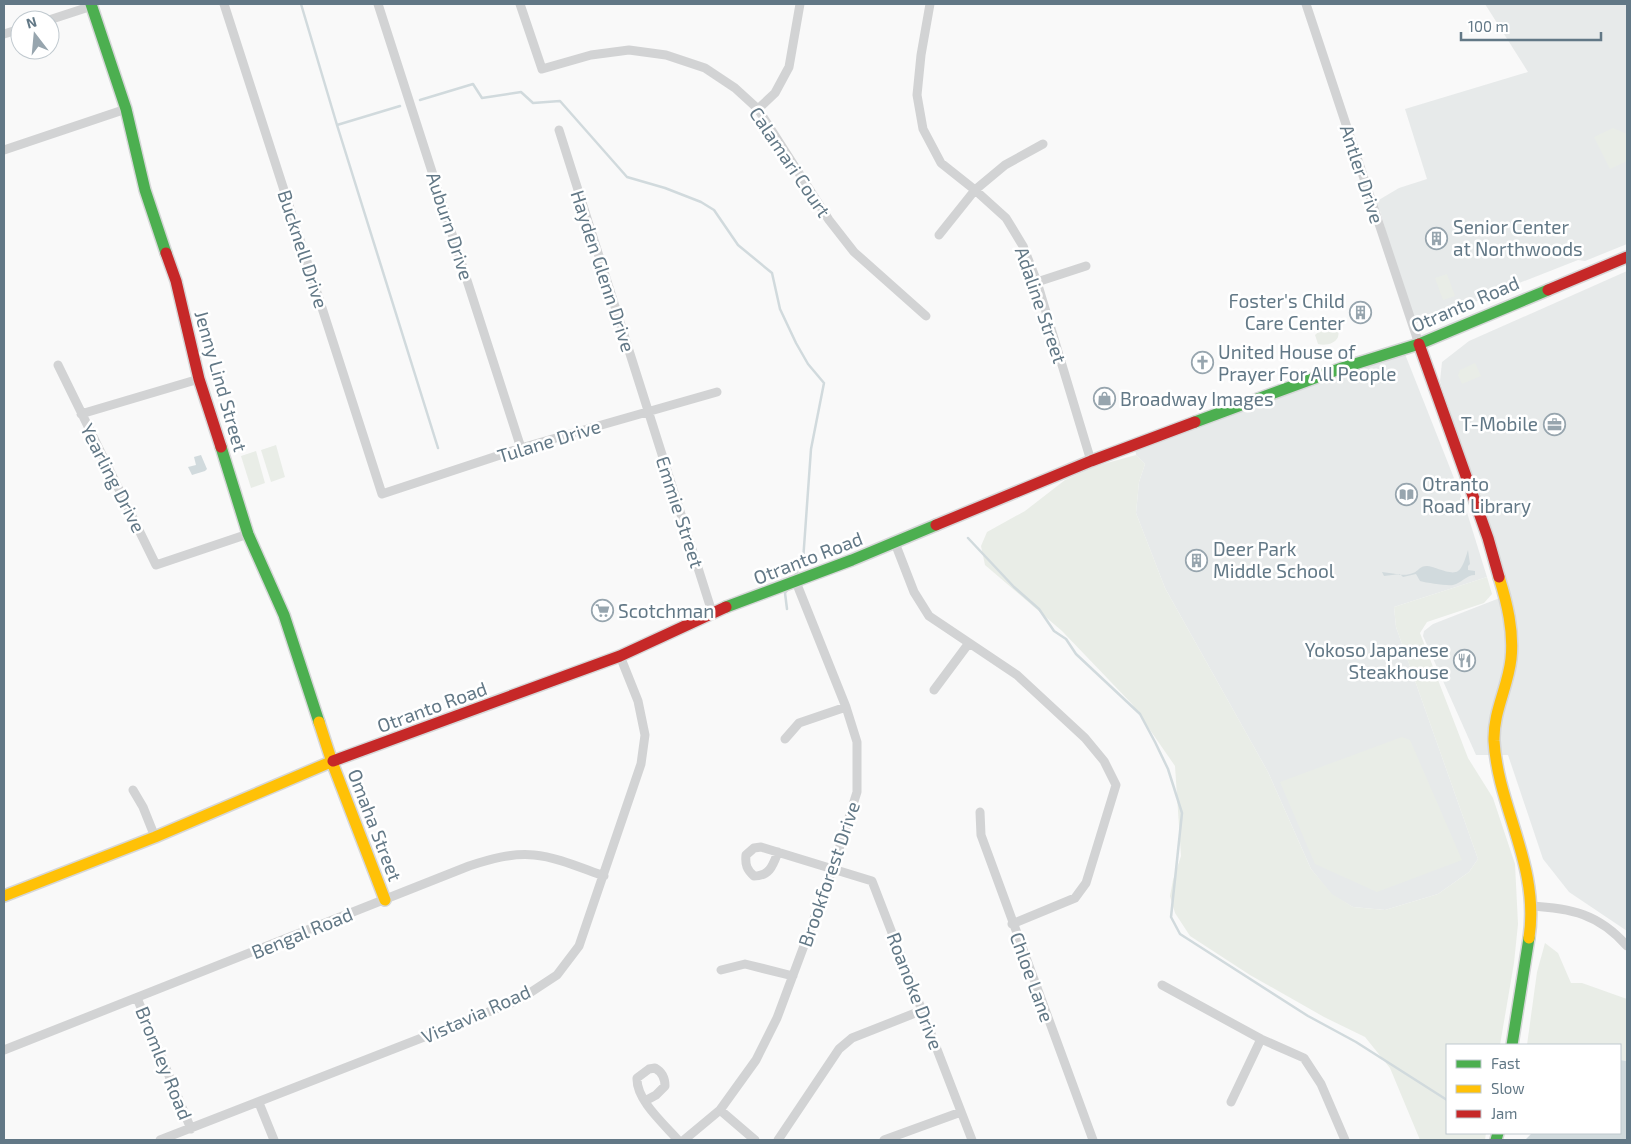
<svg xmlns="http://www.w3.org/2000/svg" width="1631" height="1144" viewBox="0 0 1631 1144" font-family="'Exo 2',sans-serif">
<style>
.built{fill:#e7eaea}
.green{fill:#e9ede7}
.water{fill:#d1dadd}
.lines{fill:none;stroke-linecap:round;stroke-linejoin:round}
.stream{stroke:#d1dadd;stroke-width:2.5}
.fast-casing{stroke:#d6d7d8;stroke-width:14}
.slow-casing{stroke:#d6d7d8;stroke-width:14}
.jam-casing{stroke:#d6d7d8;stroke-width:14}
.street{stroke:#d2d3d4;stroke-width:9}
.fast{stroke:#4caf50;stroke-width:11}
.slow{stroke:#ffc107;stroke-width:11}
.jam{stroke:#c62828;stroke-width:11}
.labels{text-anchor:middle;stroke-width:5;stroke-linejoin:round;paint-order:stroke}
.street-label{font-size:19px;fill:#627886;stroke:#fff}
.poi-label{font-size:19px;fill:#627886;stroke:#fff;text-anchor:start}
</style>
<rect width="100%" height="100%" fill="#f9f9f9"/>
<path class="built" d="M1485,4H1627V244L1585,261L1578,260L1486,296L1482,299L1434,319L1418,323L1415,322L1397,270L1380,211L1372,204L1399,188L1427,179L1405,109L1528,72Z
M1627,271V931L1569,892L1543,859L1508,755H1476L1423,636L1424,631L1433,624L1510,594L1440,381L1442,362L1469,341Z
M1403,349L1465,506L1487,577L1394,607L1396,627L1478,859L1469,872L1438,894L1385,910L1353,907L1332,895L1311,869L1268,772L1165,588L1136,513L1139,482L1145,464L1136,455L1135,445Z"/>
<path class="green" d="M1613,128L1627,134V161L1610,169L1594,137Z
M1447,274L1455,296L1443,300L1435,278Z
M1328,318C1336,320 1340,330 1338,337C1335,344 1325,346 1318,344L1315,335L1323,328L1324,320Z
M1475,363L1481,376L1462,384L1458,375L1460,370Z
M276,445L285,477L271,482L261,450Z
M256,451L265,483L251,488L241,456Z
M1136,455L1145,464L1139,482L1136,513L1165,588L1268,772L1311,869L1332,894L1353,907L1385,910L1438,894L1469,872L1478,859L1396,627L1394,607L1487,577L1492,594L1484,603L1427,622L1420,633L1468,758L1493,798L1515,864L1518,924L1514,963L1500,1045H1447V1133H1486L1485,1140H1420L1390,1068L1365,1037L1324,1017L1250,975L1190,936L1175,913L1170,896L1173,880L1181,856L1175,766L1132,704L1062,631L985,565L981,546L987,532L1025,511L1065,480L1096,466Z
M1402,737L1410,740L1462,860L1377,892L1315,864L1280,782Z
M1545,943L1558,953L1571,983H1582L1627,999V1061L1620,1060V1045H1527L1537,972Z"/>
<path class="water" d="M201,455L207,469L205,471L192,475L188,467L196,465L194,457Z
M1468,550L1470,564L1468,566V570L1475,571V575C1466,575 1462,583 1453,585C1446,586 1428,583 1420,581L1416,574L1403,577L1400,574L1384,576L1382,572C1392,573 1405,577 1413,573C1419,571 1419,566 1427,566C1434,566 1451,576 1458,571C1463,568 1466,556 1468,550Z
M1620,1060L1627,1061V1139L1525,1140L1532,1133H1620Z"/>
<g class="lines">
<path class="stream" d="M301,4L337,125L438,448
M420,100L473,84L482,98L521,92L533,103L560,101L627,177L665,188L701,202L714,210L738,245L772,273L780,309L796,343L808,364L824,383L811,449L803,561L794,577
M337,125L400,106
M968,538L1014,587L1039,609L1054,631L1066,639L1076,654L1140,714L1155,742L1168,769L1182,813L1171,917L1180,934L1308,1016L1356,1042L1447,1100
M787,609L785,593L788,589"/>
<defs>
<path id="fast" d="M91,4L126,109L145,190L166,253
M1195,422L1342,368L1419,344L1548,290
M221,447L248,534L284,615L319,722
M726,607L852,560L936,525
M1512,1045L1529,938
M1496,1140L1498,1133"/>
<path id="slow" d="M1499,577C1507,603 1514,631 1511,659C1508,687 1493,712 1494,741C1498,808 1540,866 1529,938
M319,722L332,762L385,900
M4,896L155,837L333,761"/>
<path id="jam" d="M166,253L176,281L199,379L221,447
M1548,290L1627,257
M1419,344L1488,538L1499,577
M936,525L1091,461L1195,422
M333,761L620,656L726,607"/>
</defs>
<use href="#fast" class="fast-casing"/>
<use href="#slow" class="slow-casing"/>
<use href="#jam" class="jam-casing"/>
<path class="street" d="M224,4L382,494L521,448L717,392
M378,4L521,448
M520,4L542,69L591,55L629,50L666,55L705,68L735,88L758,109L829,220L854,252L926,316
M930,4L921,55L917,95L923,129L941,163L975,190L1006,218L1023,246L1037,282L1091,461
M1306,4L1419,344
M49,20L92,6
M4,34L20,29
M758,109L775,93L789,67L800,4
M559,130L712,612
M4,150L126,109
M939,235L975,190L1005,165L1043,144
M1037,282L1086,266
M58,365L156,565L248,534
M81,414L199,379
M895,543L914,592L929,616L1017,675L1085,738L1104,761L1116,785L1086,883L1075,898L1012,924
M934,690L969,643
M785,739L799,723L846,707
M133,790L143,807L155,837
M980,812L981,835L1093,1140
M778,852C773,865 770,876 754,876C747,870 745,865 746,855L754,848L761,847L872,881L972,1140
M1530,906C1571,908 1599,914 1627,946
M721,970L745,964L793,976
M1162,985L1261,1039L1304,1058L1321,1084L1345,1140
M137,998L191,1129
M4,1050L469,866C490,859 511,853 534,855C557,857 581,868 604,876
M645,1101L656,1095L665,1086C665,1078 662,1072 655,1068L649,1069L637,1078C636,1100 664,1124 678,1140
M1231,1102L1261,1039
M259,1103L274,1140
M720,1110L755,1140
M160,1140L519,1000L557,975L579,946L641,764L645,735L638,701L620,656
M684,1140L720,1110L756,1060L777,1018L833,868L857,792V742L846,707L796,582
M778,1140L839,1049L852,1038L923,1010
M884,1140L961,1112"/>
<use href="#fast" class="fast"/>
<use href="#slow" class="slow"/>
<use href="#jam" class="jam"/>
</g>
<defs>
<symbol id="building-ring" viewBox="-11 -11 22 22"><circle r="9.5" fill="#fff" stroke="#97a5ae" stroke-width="1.5"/><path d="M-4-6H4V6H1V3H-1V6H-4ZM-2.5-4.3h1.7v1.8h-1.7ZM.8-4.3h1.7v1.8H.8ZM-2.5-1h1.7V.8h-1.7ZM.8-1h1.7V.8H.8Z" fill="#97a5ae"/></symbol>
<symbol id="church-ring" viewBox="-11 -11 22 22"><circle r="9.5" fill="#fff" stroke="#97a5ae" stroke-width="1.5"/><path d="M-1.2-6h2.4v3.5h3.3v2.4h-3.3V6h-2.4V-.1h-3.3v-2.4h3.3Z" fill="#97a5ae"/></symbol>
<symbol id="shop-ring" viewBox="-11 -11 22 22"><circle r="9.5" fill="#fff" stroke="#97a5ae" stroke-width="1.5"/><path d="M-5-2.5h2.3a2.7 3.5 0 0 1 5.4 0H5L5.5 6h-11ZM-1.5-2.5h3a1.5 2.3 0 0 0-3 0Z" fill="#97a5ae"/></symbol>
<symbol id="office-ring" viewBox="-11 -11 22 22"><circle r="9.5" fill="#fff" stroke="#97a5ae" stroke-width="1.5"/><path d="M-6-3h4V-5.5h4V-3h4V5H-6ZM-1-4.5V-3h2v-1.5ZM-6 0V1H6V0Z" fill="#97a5ae"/></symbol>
<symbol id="library-ring" viewBox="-11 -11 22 22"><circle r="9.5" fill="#fff" stroke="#97a5ae" stroke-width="1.5"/><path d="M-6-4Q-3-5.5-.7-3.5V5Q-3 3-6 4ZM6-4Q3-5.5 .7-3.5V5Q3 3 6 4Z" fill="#97a5ae"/></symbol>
<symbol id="supermarket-ring" viewBox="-11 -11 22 22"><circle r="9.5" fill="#fff" stroke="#97a5ae" stroke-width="1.5"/><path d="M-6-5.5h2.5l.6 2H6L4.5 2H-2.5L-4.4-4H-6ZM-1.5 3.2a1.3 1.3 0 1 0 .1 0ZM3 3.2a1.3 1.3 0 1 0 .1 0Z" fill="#97a5ae"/></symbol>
<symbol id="restaurant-ring" viewBox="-11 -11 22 22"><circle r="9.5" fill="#fff" stroke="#97a5ae" stroke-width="1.5"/><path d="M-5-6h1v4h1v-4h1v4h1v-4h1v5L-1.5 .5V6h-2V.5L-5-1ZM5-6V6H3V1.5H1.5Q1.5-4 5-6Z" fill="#97a5ae"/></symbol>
</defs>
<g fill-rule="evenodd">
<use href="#building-ring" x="1424" y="226" width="25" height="25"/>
<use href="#building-ring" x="1348" y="300" width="25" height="25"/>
<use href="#church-ring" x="1190" y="350" width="25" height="25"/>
<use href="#shop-ring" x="1092" y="386" width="25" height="25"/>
<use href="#office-ring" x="1542" y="412" width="25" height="25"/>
<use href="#library-ring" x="1394" y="482" width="25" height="25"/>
<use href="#building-ring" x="1184" y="548" width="25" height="25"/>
<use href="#supermarket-ring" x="590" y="598" width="25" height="25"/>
<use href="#restaurant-ring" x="1452" y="648" width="25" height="25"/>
</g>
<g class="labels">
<g class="street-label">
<text transform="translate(790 162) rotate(56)" y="7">Calamari Court</text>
<text transform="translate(1362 174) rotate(72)" y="7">Antler Drive</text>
<text transform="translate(450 226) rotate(72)" y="7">Auburn Drive</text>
<text transform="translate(303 249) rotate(72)" y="7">Bucknell Drive</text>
<text transform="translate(603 271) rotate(72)" y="7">Hayden Glenn Drive</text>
<text transform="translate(1465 304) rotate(-23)" y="7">Otranto Road</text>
<text transform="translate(1041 305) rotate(71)" y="7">Adaline Street</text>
<text transform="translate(221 381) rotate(74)" y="7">Jenny Lind Street</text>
<text transform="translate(549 441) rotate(-17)" y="7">Tulane Drive</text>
<text transform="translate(113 478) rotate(63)" y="7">Yearling Drive</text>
<text transform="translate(680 512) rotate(72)" y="7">Emmie Street</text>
<text transform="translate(808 558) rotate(-21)" y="7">Otranto Road</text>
<text transform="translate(432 707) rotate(-20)" y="7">Otranto Road</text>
<text transform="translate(375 825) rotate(69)" y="7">Omaha Street</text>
<text transform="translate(829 874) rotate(-71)" y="7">Brookforest Drive</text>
<text transform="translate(302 933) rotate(-22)" y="7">Bengal Road</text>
<text transform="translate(1032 977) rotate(70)" y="7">Chloe Lane</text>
<text transform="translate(915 991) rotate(69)" y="7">Roanoke Drive</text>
<text transform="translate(476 1014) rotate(-24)" y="7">Vistavia Road</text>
<text transform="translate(164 1063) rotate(68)" y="7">Bromley Road</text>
</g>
<g class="poi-label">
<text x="1453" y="234">Senior Center<tspan x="1453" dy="22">at Northwoods</tspan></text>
<text x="1345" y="308" text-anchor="end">Foster's Child<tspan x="1345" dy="22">Care Center</tspan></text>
<text x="1218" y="359">United House of<tspan x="1218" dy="22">Prayer For All People</tspan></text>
<text x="1120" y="406">Broadway Images</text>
<text x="1538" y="431" text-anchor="end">T-Mobile</text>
<text x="1422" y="491">Otranto<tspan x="1422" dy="22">Road Library</tspan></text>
<text x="1213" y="556">Deer Park<tspan x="1213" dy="22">Middle School</tspan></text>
<text x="618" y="618">Scotchman</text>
<text x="1449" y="657" text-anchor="end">Yokoso Japanese<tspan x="1449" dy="22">Steakhouse</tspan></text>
</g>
</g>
<rect width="1631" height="1144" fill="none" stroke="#627886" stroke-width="10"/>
<rect x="1446" y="1044" width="175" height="90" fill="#ffffff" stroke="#c0c9cf"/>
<rect x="1456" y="1060" width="25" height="8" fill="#4caf50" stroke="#c0c9cf"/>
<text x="1491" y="1069" font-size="15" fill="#627886">Fast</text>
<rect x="1456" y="1085" width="25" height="8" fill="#ffc107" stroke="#c0c9cf"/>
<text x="1491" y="1094" font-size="15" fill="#627886">Slow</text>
<rect x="1456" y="1110" width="25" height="8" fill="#c62828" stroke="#c0c9cf"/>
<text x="1491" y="1119" font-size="15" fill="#627886">Jam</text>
<g transform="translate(35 35) rotate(344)"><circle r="24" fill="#ffffff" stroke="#c0c9cf"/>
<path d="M0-4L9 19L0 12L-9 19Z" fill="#97a5ae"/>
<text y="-8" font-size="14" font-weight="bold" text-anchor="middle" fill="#627886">N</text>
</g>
<path d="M1461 32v8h140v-8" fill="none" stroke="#627886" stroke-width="2.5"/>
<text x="1468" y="32" font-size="15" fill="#627886" stroke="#ffffff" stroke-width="4" paint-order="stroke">100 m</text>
</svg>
